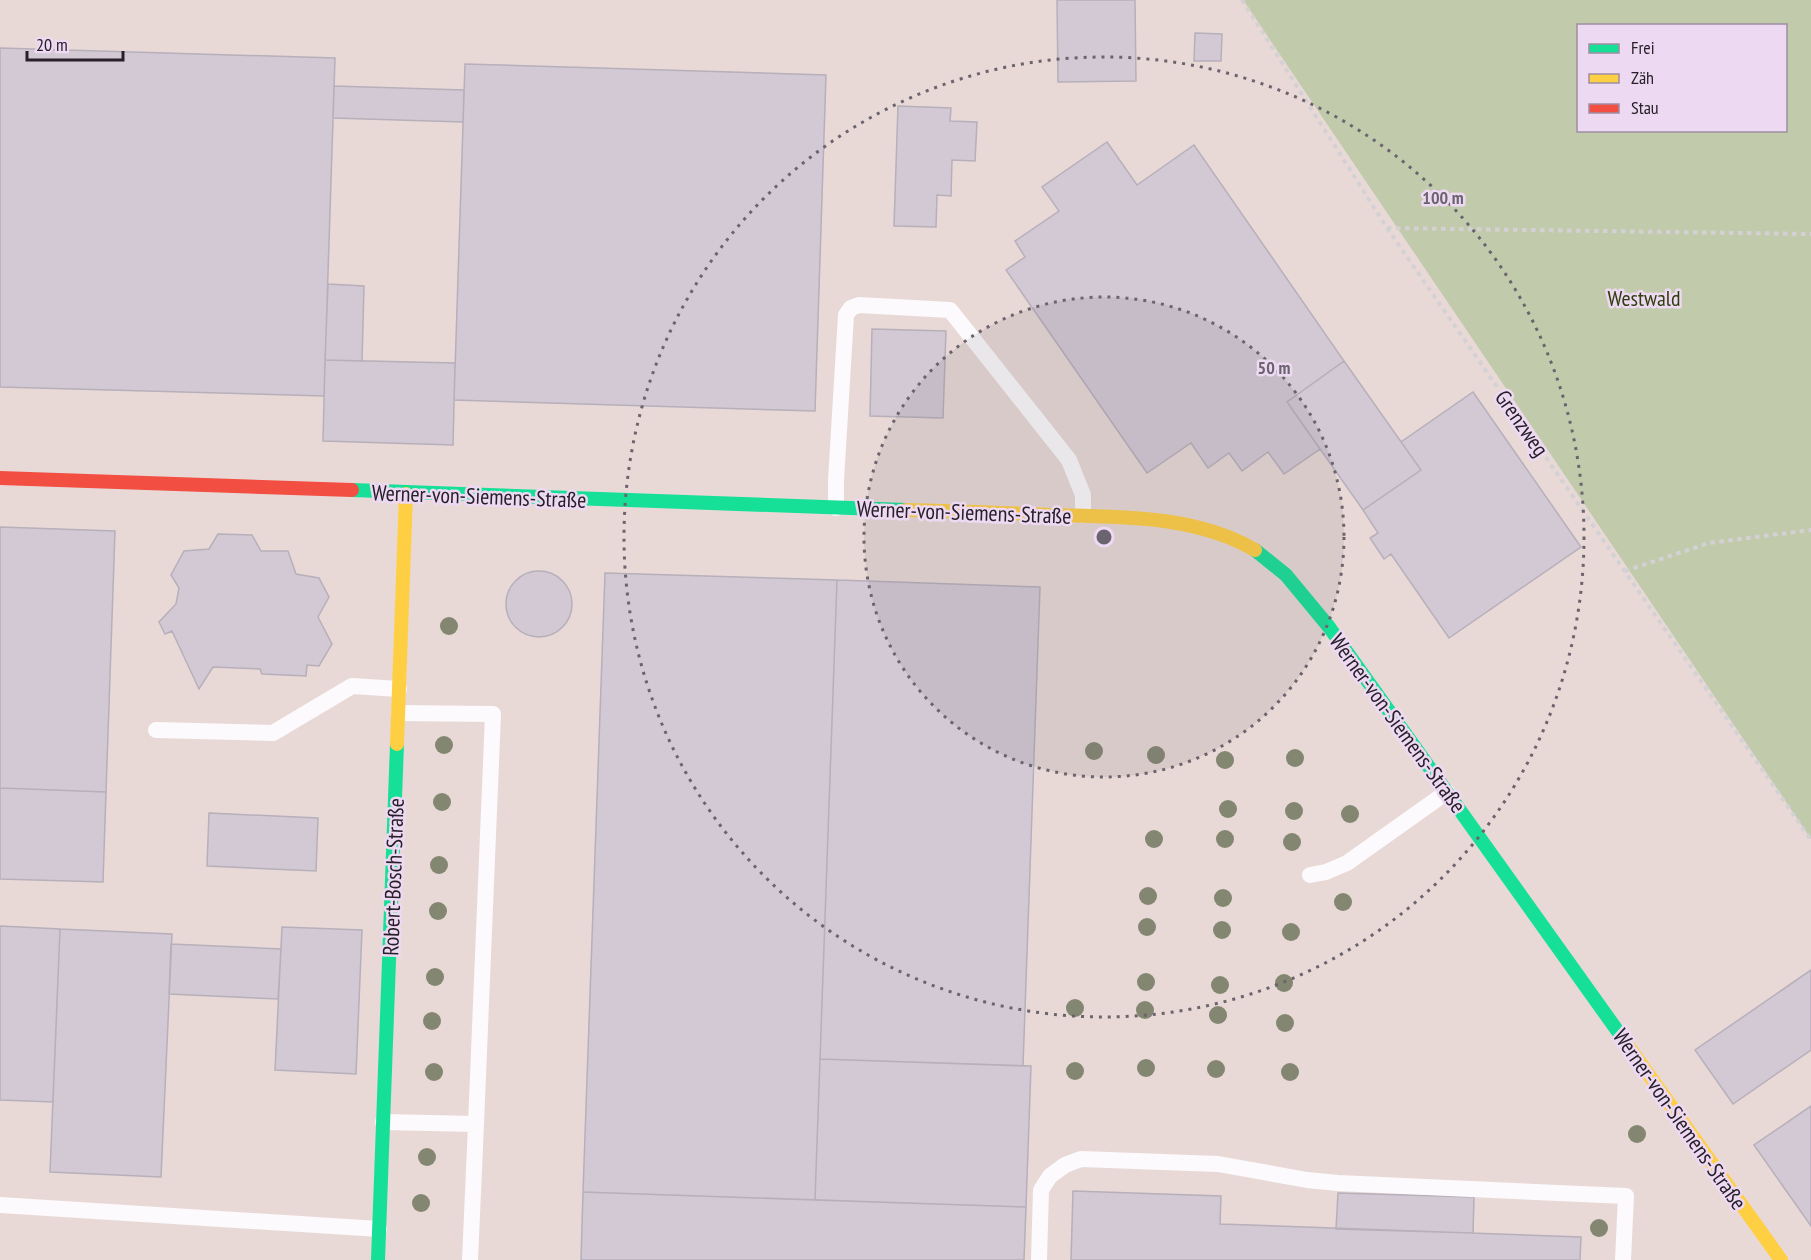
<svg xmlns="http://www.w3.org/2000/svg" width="1811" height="1260" viewBox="0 0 1811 1260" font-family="'PT Sans Narrow',sans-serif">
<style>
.industrial{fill:#e8d9d6}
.forest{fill:#c2caac;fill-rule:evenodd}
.building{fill:#d2c9d5;stroke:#b7afba;stroke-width:1.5}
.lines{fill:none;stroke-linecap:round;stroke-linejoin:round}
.path{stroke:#d4d1d5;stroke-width:4;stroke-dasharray:4.5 4.5;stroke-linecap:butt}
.lane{stroke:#fcfafc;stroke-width:16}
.fast{stroke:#16e098;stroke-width:14}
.slow{stroke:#ffcf43;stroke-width:14}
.jam{stroke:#f24e42;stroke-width:14}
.tree{fill:#838671}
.ring{fill:none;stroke:#6b636e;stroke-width:3;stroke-dasharray:3 6}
.labels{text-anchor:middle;stroke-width:5;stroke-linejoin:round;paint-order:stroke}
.park-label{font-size:22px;fill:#2f3e0c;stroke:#eed9f3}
.street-label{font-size:22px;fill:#272029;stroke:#eed9f3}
.centre{fill:#6b636e;stroke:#eed9f3;stroke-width:3}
.ring-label{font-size:18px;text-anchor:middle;font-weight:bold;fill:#6b636e;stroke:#eed9f3;stroke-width:5;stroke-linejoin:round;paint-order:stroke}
</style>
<rect width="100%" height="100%" fill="#eadfed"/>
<path class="industrial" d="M0,0H1243L1811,839V1260H0Z"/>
<path class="forest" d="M1243,0H1811V839ZM1578,26H1786V130H1578Z"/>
<path class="building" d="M1057,0H1135L1136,81L1058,82Z
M1195,33L1222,34L1221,61H1194Z
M0,48L335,58L324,396L0,387Z
M465,64L826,75L815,411L454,400Z
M334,86L464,90L463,122L333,118Z
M898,106L951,108L950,121L977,122L975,161L952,160L951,196L937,195L936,227L894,226Z
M1107,142L1137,185L1194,145L1344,361L1287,402L1320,449L1284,474L1268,452L1242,471L1229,453L1208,468L1191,443L1147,473L1006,270L1025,257L1015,241L1059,211L1042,187Z
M328,284L364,286L362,361L325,360Z
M872,329L946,331L943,418L870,416Z
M325,360L455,363L453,445L323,441Z
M1344,361L1421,470L1363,510L1287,402Z
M1473,392L1581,547L1449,638L1391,554L1384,559L1370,538L1378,533L1363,510L1421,470L1401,442Z
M0,527L115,531L106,792L0,788Z
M218,534L252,535L261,551H288L296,574L319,578L329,597L318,617L332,644L319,666L307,665L306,676L262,674L260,669L213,667L199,689L172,631L165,634L159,622L176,604L179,588L171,575L184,551L209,549Z
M506 604a33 33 0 1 1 66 0a33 33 0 1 1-66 0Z
M605,573L837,580L815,1200L583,1192Z
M837,580L1040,587L1023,1066L820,1059Z
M0,788L106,792L103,882L0,879Z
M209,813L318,818L316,871L207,866Z
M0,926L60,929L53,1102L0,1100Z
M282,927L362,930L356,1074L275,1070Z
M60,929L172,934L161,1177L50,1172Z
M171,944L281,949L278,999L169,994Z
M1811,970V1050L1733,1104L1695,1050Z
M820,1059L1031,1066L1026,1207L815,1200Z
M1811,1106V1226L1754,1145Z
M1073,1191L1221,1196L1220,1224L1581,1237L1580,1260H1071Z
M583,1192L1026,1207L1024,1260H581Z
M1338,1193L1474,1197L1473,1233L1336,1229Z"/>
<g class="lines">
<path class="path" d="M1242,0L1387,228L1811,840
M1387,228L1811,234
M1625,571L1709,543L1811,530"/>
<path class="lane" d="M836,508V480L846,315L851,308L859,305L950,310L1069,460L1083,495V515
M156,730L273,733L352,686L399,689
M1310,875L1326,872L1347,863L1447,792
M383,1122L476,1124L493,714L399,713
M0,1205L379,1229
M470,1260L476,1124
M1039,1260L1041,1190L1050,1176L1065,1165L1081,1159L1218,1164L1307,1180L1338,1183L1626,1196L1623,1260"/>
<path class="fast" d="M352,490L906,510
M1255,550L1286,575L1329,627L1624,1040
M378,1260L397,744"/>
<path class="slow" d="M906,510C955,511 1004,513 1053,515C1121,517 1195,515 1255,550
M397,744L406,494
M1624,1040L1781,1260"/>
<path class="jam" d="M0,478L352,490"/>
</g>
<g class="tree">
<circle cx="449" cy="626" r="9"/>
<circle cx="444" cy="745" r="9"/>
<circle cx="1094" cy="751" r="9"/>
<circle cx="1156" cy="755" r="9"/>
<circle cx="1295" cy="758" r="9"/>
<circle cx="1225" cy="760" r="9"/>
<circle cx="442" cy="802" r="9"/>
<circle cx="1228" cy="809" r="9"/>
<circle cx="1294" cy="811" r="9"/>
<circle cx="1350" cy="814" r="9"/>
<circle cx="1154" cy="839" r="9"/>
<circle cx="1225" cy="839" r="9"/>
<circle cx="1292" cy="842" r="9"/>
<circle cx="439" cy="865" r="9"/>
<circle cx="1148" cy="896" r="9"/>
<circle cx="1223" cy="898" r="9"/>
<circle cx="1343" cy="902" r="9"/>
<circle cx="438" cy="911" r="9"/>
<circle cx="1147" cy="927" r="9"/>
<circle cx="1222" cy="930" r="9"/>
<circle cx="1291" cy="932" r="9"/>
<circle cx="435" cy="977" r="9"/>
<circle cx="1146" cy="982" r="9"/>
<circle cx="1284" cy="983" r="9"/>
<circle cx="1220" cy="985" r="9"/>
<circle cx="1075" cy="1008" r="9"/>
<circle cx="1145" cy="1010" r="9"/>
<circle cx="1218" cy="1015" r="9"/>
<circle cx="432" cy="1021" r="9"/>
<circle cx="1285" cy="1023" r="9"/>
<circle cx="1146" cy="1068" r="9"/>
<circle cx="1216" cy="1069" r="9"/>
<circle cx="1075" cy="1071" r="9"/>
<circle cx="434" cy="1072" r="9"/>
<circle cx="1290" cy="1072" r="9"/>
<circle cx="1637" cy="1134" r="9"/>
<circle cx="427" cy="1157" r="9"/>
<circle cx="421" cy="1203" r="9"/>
<circle cx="1599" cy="1228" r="9"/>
</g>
<circle cx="1104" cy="537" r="240" fill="#6b636e" fill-opacity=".12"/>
<g class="ring">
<circle cx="1104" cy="537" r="240"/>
<circle cx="1104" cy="537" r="480"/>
</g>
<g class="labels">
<g class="park-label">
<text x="1644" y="306">Westwald</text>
</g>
<g class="street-label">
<text transform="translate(1522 423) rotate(55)" y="8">Grenzweg</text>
<text transform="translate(479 496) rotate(2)" y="8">Werner-von-Siemens-Straße</text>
<text transform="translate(964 512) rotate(2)" y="8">Werner-von-Siemens-Straße</text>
<text transform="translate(1398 723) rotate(54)" y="8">Werner-von-Siemens-Straße</text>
<text transform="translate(393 877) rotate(-88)" y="8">Robert-Bosch-Straße</text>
<text transform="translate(1680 1119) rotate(55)" y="8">Werner-von-Siemens-Straße</text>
</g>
</g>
<circle cx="1104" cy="537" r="9" class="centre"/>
<g class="ring-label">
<text x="1443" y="204">100 m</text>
<text x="1274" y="374">50 m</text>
</g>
<rect x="1577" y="24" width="210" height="108" fill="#eed9f3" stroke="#9e8fa2" stroke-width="1.5"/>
<rect x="1589" y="44" width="30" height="9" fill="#16e098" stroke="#9e8fa2" stroke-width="1.5"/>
<text x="1631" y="54" font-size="18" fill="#272029">Frei</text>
<rect x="1589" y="74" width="30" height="9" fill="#ffcf43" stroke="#9e8fa2" stroke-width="1.5"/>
<text x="1631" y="84" font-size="18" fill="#272029">Zäh</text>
<rect x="1589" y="104" width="30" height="9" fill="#f24e42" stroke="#9e8fa2" stroke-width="1.5"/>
<text x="1631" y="114" font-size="18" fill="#272029">Stau</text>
<path d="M27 51v9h96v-9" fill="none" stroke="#272029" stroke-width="3"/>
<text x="36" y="51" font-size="18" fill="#272029" stroke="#eed9f3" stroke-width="4.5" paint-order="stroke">20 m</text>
</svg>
